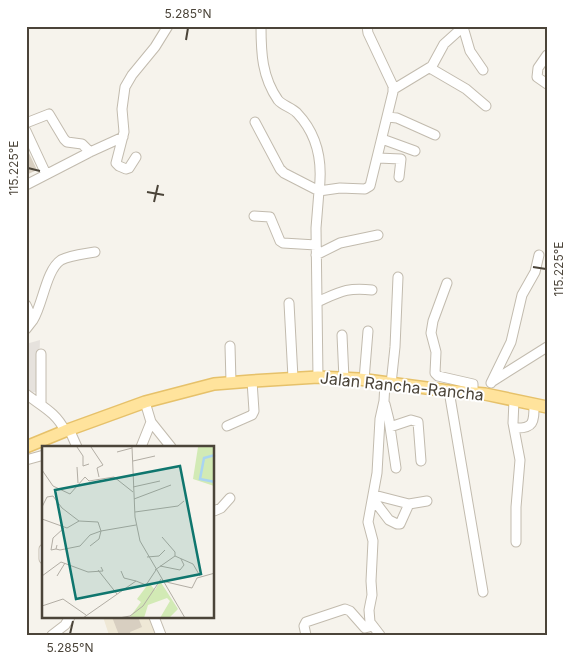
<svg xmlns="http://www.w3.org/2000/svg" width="573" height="661" viewBox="0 0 573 661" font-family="Inter,sans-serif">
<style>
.industrial{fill:#e6e2dd}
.education{fill:#efe8d6}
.building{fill:#d8cfc1}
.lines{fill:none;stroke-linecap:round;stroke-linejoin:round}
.minor-casing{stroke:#c2bbae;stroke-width:11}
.major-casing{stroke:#e6c16a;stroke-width:14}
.minor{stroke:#fff;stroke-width:9}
.major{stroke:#ffe39c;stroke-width:11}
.ticks{fill:none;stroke:#4b4439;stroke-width:2}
.labels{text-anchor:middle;stroke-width:4;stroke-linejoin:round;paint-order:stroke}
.street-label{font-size:16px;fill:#4b4439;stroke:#fff}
.inset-river{fill:none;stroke:#a9d4f2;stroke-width:2.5}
.inset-road{fill:none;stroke:#b2ada4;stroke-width:1}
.view{fill:#0f766e;fill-opacity:0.15;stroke:#0f766e;stroke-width:2.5}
.inset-edge{fill:none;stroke:#4b4439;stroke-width:2.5}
.neatline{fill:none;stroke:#4b4439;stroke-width:2}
.ticks-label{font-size:12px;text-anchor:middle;fill:#4b4439}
</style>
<rect width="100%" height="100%" fill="#f6f3ec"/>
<path class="industrial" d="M40,340L38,391L26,395V344Z"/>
<path class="education" d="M103,617H159L166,635H109Z"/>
<path class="building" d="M26,147L37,170L26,175Z
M112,617H138L142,627L130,632L131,635H119Z"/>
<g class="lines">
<defs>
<path id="minor" d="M463,27L470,51L483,70
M547,55L538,68L537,77L547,84
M430,68L466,89L486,106
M394,89L432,66L444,44L464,26
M388,117L397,118L435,135
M255,122L280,169L284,173L319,191C323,161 318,135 297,113C291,107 283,106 278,100C262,77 261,53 261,26
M26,123L49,114L64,139L67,142L82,144L90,152
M26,131L46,174
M382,139L415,151
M136,157L129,168L126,169L119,166L116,163L124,132L122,109L125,87L132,75L155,47L168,26
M378,158L401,159L399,177
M26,185L90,152L123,137
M254,216L270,217L280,241L283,243L316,245
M316,255L340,243L378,235
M447,283L433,321L431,333L436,352L435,373L438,376L473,384V393
M317,302C340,292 347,287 372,290
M289,303L293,378
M26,305L33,320L26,329
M33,320C43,304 46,270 61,260C71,255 84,254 95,252
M342,335L344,379
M230,346L231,382
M318,377L316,228L319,191L340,188L365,189L370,186L393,92V86L368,33L367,26
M364,380L368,331
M493,381L547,347
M491,383L511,342L522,295L535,272L539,255
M391,384L395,347L398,277
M449,391L483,592
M26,394C41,406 56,412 65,431
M514,400L513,423L520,460L516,507V542
M145,402L151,422L171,447
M41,404V354
M385,404L389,420L396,468
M227,426L252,415L254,411L252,381
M390,427L411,420L418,422L421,461
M514,428C534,429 534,422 534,405
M69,429L77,447
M141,447L151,422
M26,460L44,455
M374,495L409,504L427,501
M373,499L389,520L397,524H400L409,504
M214,511L221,508L230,498
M44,549V559
M154,617L161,635
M52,635L65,625L70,617
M306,635L304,626L306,622L345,609L350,611L365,628L369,627L370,622
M380,635L370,622L369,610L372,595L371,581L373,541L368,522L377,473L380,419L384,401L385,383"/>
<path id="major" d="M26,447L65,431L145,402L214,384L252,381L318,377L359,379L449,391L485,394L547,407"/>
</defs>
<use href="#minor" class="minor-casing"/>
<use href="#major" class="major-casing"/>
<use href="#minor" class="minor"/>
<use href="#major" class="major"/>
</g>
<path class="ticks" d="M186,40L188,28M28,168L40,171M147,192L164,195M154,202L158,185M533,267L546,269M70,634L73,621"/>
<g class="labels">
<g class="street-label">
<text transform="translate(402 386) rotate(6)" y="6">Jalan Rancha-Rancha</text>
</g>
</g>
<g transform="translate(42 446)">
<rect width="172" height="172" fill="#f6f3ec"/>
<path d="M156,1H172V40L151,33ZM118,135L136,163L127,172H118L128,155L125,152L106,159L102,172H83L88,171L99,156L95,153L107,137L113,144Z" fill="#d2eab5"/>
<path class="inset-river" d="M173,9L162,12L158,33L173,36"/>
<path class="inset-road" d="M35,1L41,10V20L47,18M49,1L61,19L55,22L57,31M90,1L93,71L98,95L143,172M75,6L90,2M91,15L113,10M35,21L36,37M0,24L11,40L28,48L43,31L47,35L72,31L91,46M91,41L118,35M92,53L129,39M0,61L5,51L11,50L20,62L37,75M93,66L136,60L142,55M0,73L25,82L37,75L56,76L59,85L94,79M120,91L133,106V110M15,99L14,103L18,104L38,100L48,89L59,85L57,93L48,100M14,103L9,104L11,92L22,82M105,111L117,110L123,104M118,120L138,124L142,119L139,113M56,124L75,148M113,124L133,110L151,118L158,130M79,125L82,132L94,135M0,130L19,116L46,126L61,125L59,121M15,130L23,117M120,135L150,142L155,132L173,127M0,160L21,153L44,169M41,172L94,135L104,139L114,124M77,172L88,170L101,160L119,133"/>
<path class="view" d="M138,20L159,128L34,153L13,44Z"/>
<rect width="172" height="172" class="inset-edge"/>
</g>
<rect width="573" height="661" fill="none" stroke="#ffffff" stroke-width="55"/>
<rect x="28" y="28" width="518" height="606" class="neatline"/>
<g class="ticks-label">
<text x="188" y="18">5.285°N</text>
<text transform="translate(14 168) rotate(-90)" y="4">115.225°E</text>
<text transform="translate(559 269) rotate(-90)" y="4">115.225°E</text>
<text x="70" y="652">5.285°N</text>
</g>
</svg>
